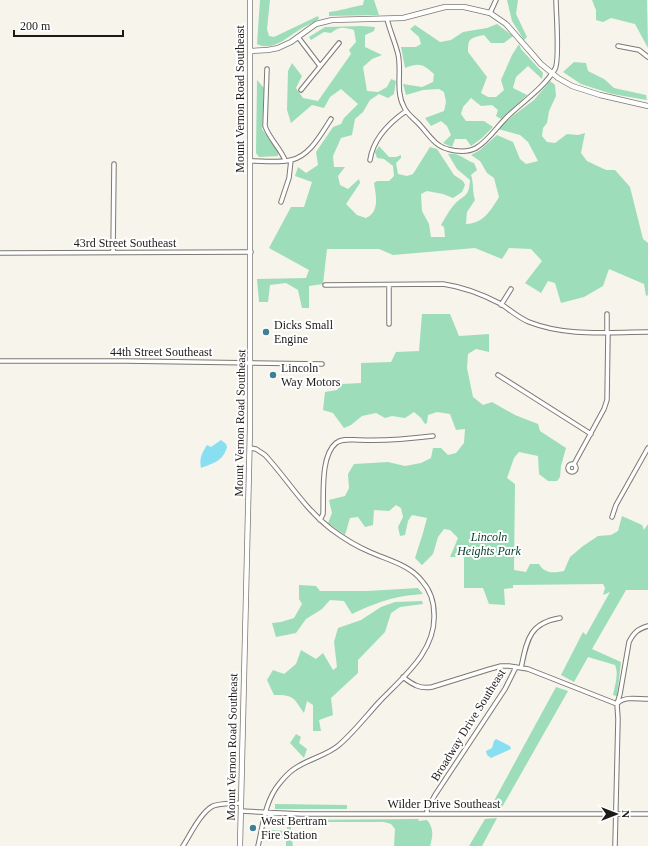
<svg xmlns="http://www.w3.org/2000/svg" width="648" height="846" viewBox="0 0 648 846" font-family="'Times New Roman',serif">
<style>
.green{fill:#9dddb9}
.water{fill:#88dff2}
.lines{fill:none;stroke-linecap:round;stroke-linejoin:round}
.minor-casing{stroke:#7c7972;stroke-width:5.5}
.major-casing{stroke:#7c7972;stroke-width:6}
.minor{stroke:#fff;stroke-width:3.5}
.major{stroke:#fff;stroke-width:4.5}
.poi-dot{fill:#3f8192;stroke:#fff;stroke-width:1.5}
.labels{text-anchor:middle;stroke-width:4;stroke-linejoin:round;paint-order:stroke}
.street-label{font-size:12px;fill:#1d1b18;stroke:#fff}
.poi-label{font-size:12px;fill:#1d1b18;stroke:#fff;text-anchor:start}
.park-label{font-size:12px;font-style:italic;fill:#033e27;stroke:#fff}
</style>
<rect width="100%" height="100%" fill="#f7f4eb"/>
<path class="green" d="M260,0H270L267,29L269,36L274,37L318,16L319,19C314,22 308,25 302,28C289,36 273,52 257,44Z
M364,0H374L379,15L329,16V12C340,11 351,7 363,5Z
M507,0H518L516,14L527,37L524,40L512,21Z
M592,0H647L648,48L635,24L611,18L603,22L596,20V10Z
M497,24L513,36L504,43H491L484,35C470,38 468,38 468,52L487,77L481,93L488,97H496L504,90L501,80L512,55L519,44L521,49L543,73L542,79L528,66L516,77L513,88L527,95L501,119L496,116L498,110L492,105L481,106L471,98L463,107L461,114L466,121H484L493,127L482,138L471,146L466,139H455L452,147L443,143L451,135L447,126L441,121L431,126L425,118L444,111L446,102L444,92L439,89L423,90L406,95L403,84L422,87L433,82L434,74C422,63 419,63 405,68L401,47H416L421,44L419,37L410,29L415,25L440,42L451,40L463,32L487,28Z
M362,26L375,27L374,31L365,35V47L382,55L372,59L363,67L367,91L378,92L387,87L391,79L396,81L394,94L388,98L379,94L370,100L363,112L355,119L352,135L341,138L333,156L334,167H345L338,176L340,185L348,189L359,179L360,183L346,204L357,215L366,218C380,211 376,196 374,183L377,181H389L394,176L393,166L384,159L377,158L375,152L379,146L389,157H396L401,155V158L396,163L398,174L407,176L413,174L430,147L437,149L454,175L463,181L465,185L462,192L453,198L443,194L427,191L421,194L422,211L429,224L431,237H445L444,227L441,225C445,218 449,211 453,206C463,194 469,199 470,180L457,169L448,154C459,152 465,160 474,163L477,170L471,175C474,183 472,191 475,200L467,212L466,224C483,224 491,210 499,197L494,178L487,173L480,161L471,155L480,150L497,135L513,142L520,159L526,164L538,161L528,142L520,135L498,129L514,115L534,100L550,81L555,85L556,96L549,111L547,123L543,128L542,136L547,142L555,143L567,134L578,135L585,133L581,153L587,161L606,170H615L630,187L643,239L648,243V295L646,296L644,284L609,269L603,286L584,297L561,303L555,283L548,281L541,293L525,283L542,261L531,249L509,248L502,259L475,248L393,255L379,249H327L323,284L309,286V308H302L298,290L286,283L270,285L268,302H259L257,279L306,278L309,270L269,248L291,207H304L312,182L295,176L298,167L306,173L318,165L316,152L333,127L341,124L344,118L358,104L341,89L330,97L324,108L312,105L291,123L287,110L288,71L292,63L302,76L296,88L303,98L318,101L351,54L349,50L356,42L354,30C344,27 339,26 331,33L324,32L311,40L309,37L325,27Z
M574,62L586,63L588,71L604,79L614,88L646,95L647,100L612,94L581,84L563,72Z
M257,80L264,88L262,129L278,152V156L259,157L256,153Z
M422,314H450L459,336L489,334V352L476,349L468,354L467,368L473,397L483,405L492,402L515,415L538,424L540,431L566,448L561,466L560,477L557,481H548L539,474L538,456L519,452L514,458L507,478L515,484L514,570L526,572L530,564H539C545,574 553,573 564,571L570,557L583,546L598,536L611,535L618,531L622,516L642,525L644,530L648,524V590H626L592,649L621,662L617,696L613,695C615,685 619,674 615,665L588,657L574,682L561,675L583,632L586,635L610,592L603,595L605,588L603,584L513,585V588L504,589L505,605L489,604L483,588H464V557H450L458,538L450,530L444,529L438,537L433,554L422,565L415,558L423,533L427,518L412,515L408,521L405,535L400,536L398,527L403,517L401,508L396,505L389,511L374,510L373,525L365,527L358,517L350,518L345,535L328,523L332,513L329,500L345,496L349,488L348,474L354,464L388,462L405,466L421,463L431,458L433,448H441L448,455L456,453L464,443L465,429L456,430L450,414L437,412L428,415L427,423L425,424L421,418L414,412L405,418L392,416L385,418L376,413L362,416L351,425L344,428L333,413L323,410L325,392L337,390L342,384L361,383V363L391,362L396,352L419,351Z
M299,585L316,586L320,591H367L418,588L423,594C394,596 378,602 352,614L344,601L330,600L322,609L306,619L296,633L276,637L272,623L281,622L294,618L302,604L299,599Z
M422,601L423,604L400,607L391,613L385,632L358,660V673L331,698L333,715L319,720L321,731H313V705L307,701L304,713C293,697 294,695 274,695L267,680L273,670L284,674L296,664L301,650L316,659L323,653L333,670L337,667L334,642L338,628L361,620L381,607L395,602Z
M556,687L568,691L501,809L489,810Z
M296,734L301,737L299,743L307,749L304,758L290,743Z
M275,804L347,805V809H275Z
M497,818L482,846H469L485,819Z
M419,819L418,821L427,820C434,828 433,836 430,846H394L395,829L391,824L384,822H295L291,825V833L293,846H286V839L281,838L264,841L267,830L287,831V820Z"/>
<path class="water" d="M221,440L226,444L227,447C223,461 214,463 201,468C199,458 202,453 207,445L211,447Z
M496,739L510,746L511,749L491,758L487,755L486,751L492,748L494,741Z"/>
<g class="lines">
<defs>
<path id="minor" d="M490,13L496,0
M387,19C390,31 395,42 398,54C402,71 395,91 404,107C407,114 413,118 418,123C424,129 429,137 436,143C445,151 465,154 476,148C488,141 496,128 506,118C522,102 543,89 555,69C560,61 556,12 556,0
M298,37L320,66
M618,46L639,50L648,57
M267,69L265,126C269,138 280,148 285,160
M301,90L339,43
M370,160C373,139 389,123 406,111
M251,161C263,161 278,163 291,160C310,156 321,134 331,119
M281,202L289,178L291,160
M0,253L251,252
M113,253L114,164
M325,285L443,284C464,287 482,294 501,304C510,310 519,318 529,322C567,337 608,332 648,332
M389,285V324
M501,305L511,289
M607,332V314
M0,361H126L322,364
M498,375L591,434
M250,448L256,449L265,455C288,480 304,508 331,529C343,538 356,546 370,552C388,560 410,565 422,581C430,590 434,602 434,614C436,651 404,676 380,701C367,715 354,732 339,745C326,756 308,759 294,769C288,773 283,779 279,784C265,801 263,825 258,846
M568 468a4 4 0 1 1 8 0a4 4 0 1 1-8 0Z
M574,464L604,409L607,400L608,332
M612,517L616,505L648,448
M320,520L323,514C324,495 320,456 336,443C342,438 352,440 360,440C386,441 408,439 433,436
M521,668C527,640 529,623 560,618
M403,677C413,685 420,689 432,687L490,669L501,666H509L528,669L617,704
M618,703C625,696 638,699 648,699
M241,811L301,814H648
M427,814V810L435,795L505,689L516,667
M183,846C190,835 201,812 213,806C221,803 232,804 241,803
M615,846L618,719L617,704L620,694L629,642C634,632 638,629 648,626"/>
<path id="major" d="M251,51L268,50L278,48L291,42L316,24L332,20L403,18L445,7H464L490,13L506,24L541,64L558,78L572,86L600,95L648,106
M240,846L250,428V0"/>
</defs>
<use href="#minor" class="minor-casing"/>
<use href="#major" class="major-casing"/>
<use href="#minor" class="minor"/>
<use href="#major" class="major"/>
</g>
<g class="poi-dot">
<circle cx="266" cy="332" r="4"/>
<circle cx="273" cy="375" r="4"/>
<circle cx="253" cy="828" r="4"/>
</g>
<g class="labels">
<g class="street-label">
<text transform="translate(240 99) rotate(-90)" y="4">Mount Vernon Road Southeast</text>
<text x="125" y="247">43rd Street Southeast</text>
<text x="161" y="356">44th Street Southeast</text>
<text transform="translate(240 423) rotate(-89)" y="4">Mount Vernon Road Southeast</text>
<text transform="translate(468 725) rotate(-58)" y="4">Broadway Drive Southeast</text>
<text transform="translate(232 747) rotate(-89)" y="4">Mount Vernon Road Southeast</text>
<text x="444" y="808">Wilder Drive Southeast</text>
</g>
<g class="poi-label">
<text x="274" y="329">Dicks Small<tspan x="274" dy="14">Engine</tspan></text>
<text x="281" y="372">Lincoln<tspan x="281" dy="14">Way Motors</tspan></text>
<text x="261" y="825">West Bertram<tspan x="261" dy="14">Fire Station</tspan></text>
</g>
<g class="park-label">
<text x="489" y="541">Lincoln<tspan x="489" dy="14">Heights Park</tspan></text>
</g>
</g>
<g transform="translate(616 814) rotate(90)" stroke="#ffffff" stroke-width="3" paint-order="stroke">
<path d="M0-3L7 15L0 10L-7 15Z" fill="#1d1b18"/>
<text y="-6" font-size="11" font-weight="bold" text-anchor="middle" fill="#1d1b18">N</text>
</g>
<path d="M14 30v6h109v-6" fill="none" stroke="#1d1b18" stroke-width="2"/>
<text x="20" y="30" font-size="12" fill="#1d1b18" stroke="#ffffff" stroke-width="3" paint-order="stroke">200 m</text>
</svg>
